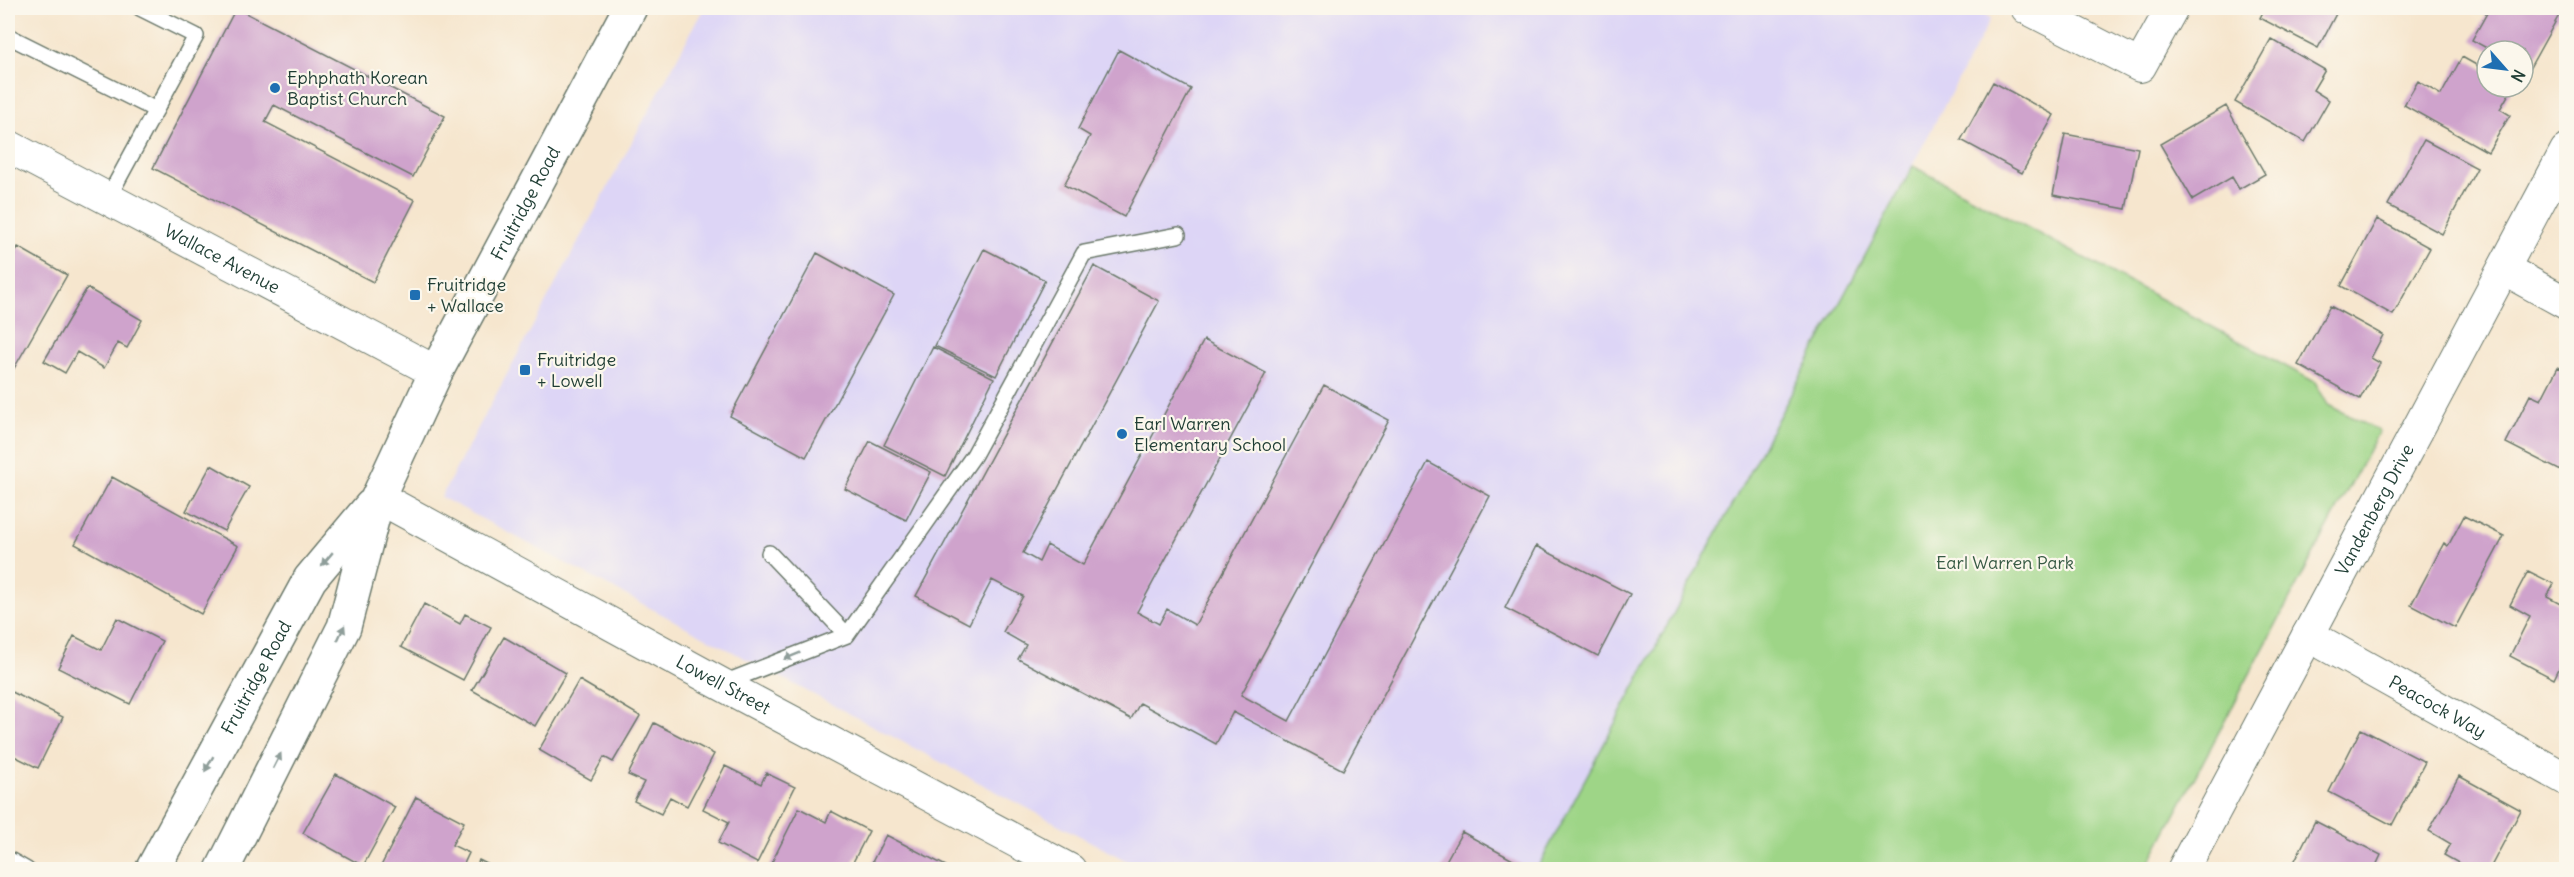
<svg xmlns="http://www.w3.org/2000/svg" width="2574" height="877" viewBox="0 0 2574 877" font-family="Delius,sans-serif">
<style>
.built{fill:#ddd5f6}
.green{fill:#9ed587;stroke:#5e895e;stroke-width:1.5}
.building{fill:#cfa3cc}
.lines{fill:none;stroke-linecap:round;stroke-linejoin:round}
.service-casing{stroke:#6a786a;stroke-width:18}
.minor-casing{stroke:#6a786a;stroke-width:34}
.secondary-casing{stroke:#6a786a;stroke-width:36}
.service{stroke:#fff;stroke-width:15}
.minor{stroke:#fff;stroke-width:32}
.secondary{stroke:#fff;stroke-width:33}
.oneway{fill:#8f9e9a}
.poi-dot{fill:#1f6fb2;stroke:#fbf7ec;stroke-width:2}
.labels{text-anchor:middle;stroke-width:4.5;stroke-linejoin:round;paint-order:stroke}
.poi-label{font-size:18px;fill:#1f3d34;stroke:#fbf7ec;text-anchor:start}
.street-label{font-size:18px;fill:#1f3d34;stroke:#fbf7ec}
.park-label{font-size:18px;fill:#385b45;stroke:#fbf7ec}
</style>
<rect width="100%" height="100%" fill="#fbf7ec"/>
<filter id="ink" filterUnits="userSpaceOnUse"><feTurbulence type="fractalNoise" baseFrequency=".0167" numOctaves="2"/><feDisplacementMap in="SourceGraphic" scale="12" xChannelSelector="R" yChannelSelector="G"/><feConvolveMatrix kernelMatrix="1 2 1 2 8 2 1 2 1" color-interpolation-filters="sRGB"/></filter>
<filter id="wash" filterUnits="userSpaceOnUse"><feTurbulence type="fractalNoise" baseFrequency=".008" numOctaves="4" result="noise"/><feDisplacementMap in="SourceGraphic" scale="24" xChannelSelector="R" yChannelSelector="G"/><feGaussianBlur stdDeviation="1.35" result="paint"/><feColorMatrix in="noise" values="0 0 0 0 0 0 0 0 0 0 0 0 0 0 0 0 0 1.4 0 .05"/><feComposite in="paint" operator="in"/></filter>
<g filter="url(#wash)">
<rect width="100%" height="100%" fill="#f6e6ce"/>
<path class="built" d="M704,8H1971L1991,18L1537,869H1142L441,497Z"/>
<path class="green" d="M1913,166L2315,382L2328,405L2379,431L2146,869H1537Z"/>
<g id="blocks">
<path class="building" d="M236,8L445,116L413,177L274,105L265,122L415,200L373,282L153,168Z
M2265,8H2339L2318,48L2260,18Z
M2478,8H2563L2528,71L2523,68V51H2492L2472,40L2487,13Z
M2271,39L2325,70L2313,90L2329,100L2305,142L2235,102Z
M1119,50L1191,89L1124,217L1064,185L1090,136L1078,129Z
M2462,57L2487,71V87H2513L2500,109L2510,115L2488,152L2404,105L2418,81L2441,95Z
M1993,82L2054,115L2022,173L1961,140Z
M2226,106L2265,174L2239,189L2232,177L2193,200L2160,144Z
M2065,134L2138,148L2126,209L2053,195Z
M2424,140L2477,168L2442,234L2388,205Z
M2377,219L2430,248L2393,315L2341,286Z
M18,247L67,275L8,379V267Z
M984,249L1045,280L996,376L935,346Z
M817,253L894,295L806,457L730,416Z
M1094,266L1159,301L1023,553L1039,562L1047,545L1083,565L1204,340L1266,373L1137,612L1159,624L1167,609L1195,625L1324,385L1389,420L1241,695L1289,721L1428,462L1490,496L1343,770L1233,712L1216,744L1140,703L1131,719L1018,659L1026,645L1003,632L1023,596L992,580L969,624L916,596Z
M87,288L142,320L127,348L118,343L104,368L77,352L65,373L44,361Z
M2330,306L2383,335L2371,358L2380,363L2360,399L2298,365Z
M933,347L994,378L945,476L884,445Z
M2558,367L2566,371V466L2563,472L2506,443L2530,395L2541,400Z
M870,441L931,472L906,520L845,489Z
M211,465L249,487L224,531L186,511Z
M112,477L238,546L201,614L75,544Z
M2464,516L2504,536L2455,628L2411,605L2444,543L2448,546Z
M1536,546L1630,594L1598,656L1505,608Z
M2528,571L2554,584L2547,597L2566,607V654L2554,679L2510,656L2530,616L2510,605Z
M424,604L460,624L465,614L491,627L463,680L401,647Z
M117,618L162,641L130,704L58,668L74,636L101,650Z
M504,637L566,673L535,726L472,690Z
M579,680L640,716L613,762L604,757L591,780L539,750Z
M8,690L63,717L38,768L8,753Z
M654,723L714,754L687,806L670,797L661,814L634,801L644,782L628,775Z
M2361,729L2425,762L2392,825L2329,792Z
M725,766L761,784L766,773L795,787L757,863L718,843L729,822L703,809Z
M336,774L395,807L363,866L303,833Z
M2459,776L2521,810L2489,870H2471L2444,855L2451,844L2429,831Z
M416,797L464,822L452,845L469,853L461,870H379Z
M799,808L826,822L831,811L869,831L849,870H768Z
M2315,821L2381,855L2374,870H2290Z
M1462,832L1531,870H1441Z
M886,835L946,866L944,870H868Z
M479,860L499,870H475Z"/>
</g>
</g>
<g filter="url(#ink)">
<use href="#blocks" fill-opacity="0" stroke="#6a786a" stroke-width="1.5"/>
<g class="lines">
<defs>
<path id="service" d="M8,36L156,110
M108,198L196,36L140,8
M769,553L847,635
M721,684L847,635L974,455L1084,253L1178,235
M8,859L27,870"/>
<g id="minor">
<path d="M2027,8L2140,66L2172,8"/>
<path id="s1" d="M8,146L436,372"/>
<path d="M2504,269L2566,303"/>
<path id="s2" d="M378,497L721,684L1070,870"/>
<path id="s3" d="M2308,635L2566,779"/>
<path id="s4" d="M2183,870L2566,151"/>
</g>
<g id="secondary">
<path id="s5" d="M152,870L310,579L371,506"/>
<path id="s6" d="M222,870L344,627L378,497L436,372L630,8"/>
</g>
</defs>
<use href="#service" class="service-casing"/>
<use href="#minor" class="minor-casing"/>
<use href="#secondary" class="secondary-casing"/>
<use href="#service" class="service"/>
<use href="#minor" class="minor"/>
<use href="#secondary" class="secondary"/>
</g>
<defs><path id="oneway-solid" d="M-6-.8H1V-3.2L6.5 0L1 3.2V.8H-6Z" transform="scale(1.5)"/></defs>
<g class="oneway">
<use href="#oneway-solid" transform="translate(327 559) rotate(130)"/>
<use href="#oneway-solid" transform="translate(341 633) rotate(-65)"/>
<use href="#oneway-solid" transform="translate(792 656) rotate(158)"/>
<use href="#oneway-solid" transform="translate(277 761) rotate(-63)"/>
<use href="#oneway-solid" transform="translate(209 764) rotate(119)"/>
</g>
</g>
<g class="poi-dot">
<circle cx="275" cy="88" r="6"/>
<rect x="409" y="289" width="12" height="12" rx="3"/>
<rect x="519" y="364" width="12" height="12" rx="3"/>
<circle cx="1122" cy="434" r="6"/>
</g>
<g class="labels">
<g class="poi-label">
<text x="287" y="84">Ephphath Korean<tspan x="287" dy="21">Baptist Church</tspan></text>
<text x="427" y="291">Fruitridge<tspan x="427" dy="21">+ Wallace</tspan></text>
<text x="537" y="366">Fruitridge<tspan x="537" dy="21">+ Lowell</tspan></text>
<text x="1134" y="430">Earl Warren<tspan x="1134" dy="21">Elementary School</tspan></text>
</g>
<g class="street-label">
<text dy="6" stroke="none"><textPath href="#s6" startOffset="735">Fruitridge Road</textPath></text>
<text dy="6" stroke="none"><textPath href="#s1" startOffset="242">Wallace Avenue</textPath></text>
<text dy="6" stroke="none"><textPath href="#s4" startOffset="408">Vandenberg Drive</textPath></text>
<text dy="6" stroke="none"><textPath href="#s5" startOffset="219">Fruitridge Road</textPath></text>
<text dy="6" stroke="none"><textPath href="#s2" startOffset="393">Lowell Street</textPath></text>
<text dy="6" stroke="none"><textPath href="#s3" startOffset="148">Peacock Way</textPath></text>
</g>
<g class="park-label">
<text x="2005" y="569">Earl Warren Park</text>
</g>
</g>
<rect width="2574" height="877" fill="none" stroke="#fbf7ec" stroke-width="30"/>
<g transform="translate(2505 69) rotate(118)"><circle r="28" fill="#fbf7ec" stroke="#a3ada2" stroke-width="1.5"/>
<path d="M0-4.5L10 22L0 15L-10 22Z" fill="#1f6fb2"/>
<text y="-9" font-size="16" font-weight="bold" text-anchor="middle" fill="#1f3d34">N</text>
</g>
</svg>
